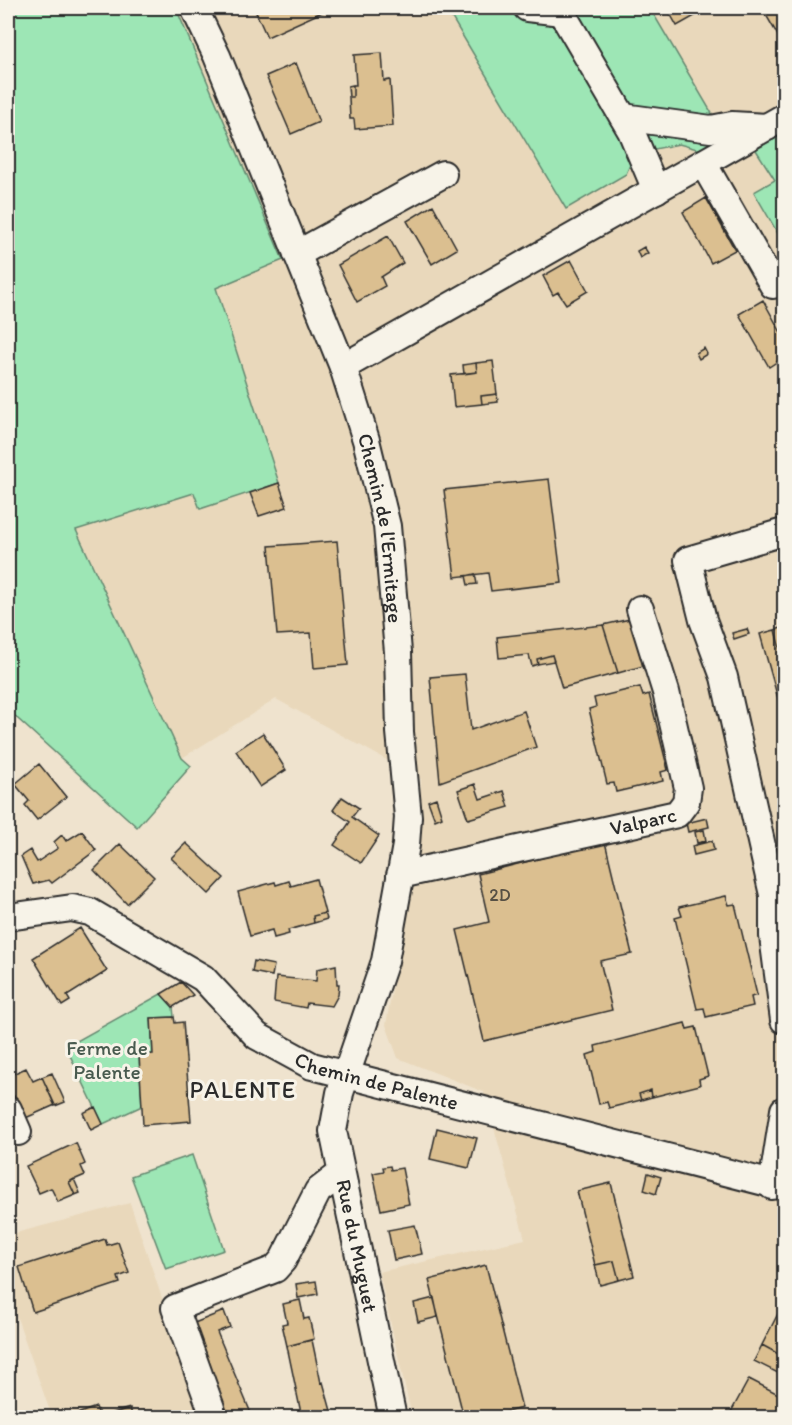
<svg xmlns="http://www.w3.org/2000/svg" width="792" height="1425" viewBox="0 0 792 1425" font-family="Itim,sans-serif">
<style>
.built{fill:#e9d8bb}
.green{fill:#9de6b5;stroke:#648870;stroke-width:1.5}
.building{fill:#dbbf90;stroke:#2b2b2b;stroke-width:1.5}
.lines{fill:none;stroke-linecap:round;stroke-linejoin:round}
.minor-casing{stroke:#2b2b2b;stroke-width:30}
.minor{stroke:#f7f3e8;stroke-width:26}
.labels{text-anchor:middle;stroke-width:6;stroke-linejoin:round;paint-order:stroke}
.number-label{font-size:18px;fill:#575044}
.street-label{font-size:21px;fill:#2b2b2b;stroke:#f7f3e8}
.park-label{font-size:21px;fill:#485a4e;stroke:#f7f3e8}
.quarter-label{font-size:24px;letter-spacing:1.5px;fill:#2b2b2b;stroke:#f7f3e8}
</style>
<rect width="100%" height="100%" fill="#efe3ce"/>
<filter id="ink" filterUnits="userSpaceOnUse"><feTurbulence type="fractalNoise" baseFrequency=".0167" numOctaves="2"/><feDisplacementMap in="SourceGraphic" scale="12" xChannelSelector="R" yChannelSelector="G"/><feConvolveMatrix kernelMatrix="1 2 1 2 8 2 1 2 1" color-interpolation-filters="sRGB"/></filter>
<g filter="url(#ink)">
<path class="built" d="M176,8H784V1417H412L379,1272L525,1239L484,1092L398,1058L386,1025L419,835L421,779L276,699L182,758L76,530L195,493L200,509L279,482L216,288L283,260Z
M130,1203L202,1417H52L8,1292V1235Z"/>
<path class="green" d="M8,8H176L283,260L216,288L279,483L200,509L194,493L76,530L182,758L191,766L137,827L8,710Z
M446,8C480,8 538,6 564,32L632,160L626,174L566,209Z
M568,8H650L717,122L638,109L621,96Z
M657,127L724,135L704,151L679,144L650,150L644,138Z
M784,129V244L754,192L775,180L756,150L764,141Z
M161,994L173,1007L174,1017L151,1018L153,1054L139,1056L142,1106L103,1124L66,1047Z
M192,1155L224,1250L166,1269L131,1176Z"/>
<path class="building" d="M254,8H331L267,37Z
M667,8H709L677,26Z
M762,8H784V46Z
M382,53L384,81L390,80L393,126L355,129L354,119H350L349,97H353V85H356L354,55Z
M296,63L319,122L291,134L266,76Z
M353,85V97H349L348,86Z
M706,198L735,250L711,263L683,212Z
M433,205L457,249L432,264L407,221Z
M388,236L403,263L381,277L385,286L357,302L338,265Z
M644,247L648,253L640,258L637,251Z
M571,260L588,291L566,304L558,292L553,295L543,276Z
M763,300L784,338V357L769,367L739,314Z
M704,348L707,354L699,359L696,353Z
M493,361L497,394L481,396L482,404L454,407L451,375L477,372L476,363Z
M476,363L477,372L464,374L463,365Z
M497,394L498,402L482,404L481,396Z
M549,479L562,583L491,591L488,573L455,577L444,490Z
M279,483L287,507L259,516L250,493Z
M337,541L348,665L314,668L311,633L277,635L269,546Z
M475,574L477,584L468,585L466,576Z
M630,619L643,666L618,673L603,625Z
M603,625L618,673L562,688L552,655L537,659L538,664L532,666L529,655L499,658L497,637Z
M784,627V665L775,630Z
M747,629L749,634L734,639L732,633Z
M775,630L784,665V713H782L760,634Z
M552,655L554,661L538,664L537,659Z
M465,674L471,730L524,711L536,747L440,782L430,677Z
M640,687L643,696L649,694L668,770L661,772L663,781L616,792L614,783L607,784L589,709L596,707L594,698Z
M263,733L286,770L260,787L236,751Z
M39,764L66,797L37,820L25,805L29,801L15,784Z
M475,784L480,799L504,791L509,807L468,819L458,790Z
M342,797L359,808L352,817L379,836L361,863L334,845L350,822L333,810Z
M436,798L442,817L435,820L428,801Z
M707,818L709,827L688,832L686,823Z
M704,830L706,841L697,843L695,832Z
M82,831L96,850L52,883L49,880L33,884L21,856L30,850L37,862L58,848L54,842L62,835L66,841Z
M712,841L714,850L694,855L692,846Z
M605,842L632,954L600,961L612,1010L484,1041L457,930L489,922L478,874Z
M186,843L224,878L209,894L171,858Z
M120,844L154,877L127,904L94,870Z
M316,879L325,913L313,916L314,923L288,930L289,934L274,938L272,930L250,936L238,892L275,882L276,885L289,881L291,886Z
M726,896L729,905L735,904L757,995L751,997L753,1006L706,1017L704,1008L697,1009L675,918L682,916L679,907Z
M325,913L327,919L314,923L313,916Z
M80,928L107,971L67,996L70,1001L62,1006L33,958Z
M254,961L274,965L272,976L252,972Z
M336,965L337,984H339L338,995L332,1006L307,1003L306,1008L274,1002L276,977L316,981L317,969Z
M181,982L193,995L173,1007L161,994Z
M174,1017L175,1023L183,1022L191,1121L143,1125L139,1055L153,1054L151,1018Z
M685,1023L687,1029L696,1027L708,1076L699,1079L700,1085L652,1097L651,1090L639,1094L641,1100L609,1108L607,1102L599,1104L587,1055L596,1052L595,1046Z
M26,1068L33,1081L42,1077L55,1105L21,1120L8,1092V1076Z
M52,1073L65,1102L55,1106L42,1077Z
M651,1090L652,1097L641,1100L639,1094Z
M95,1107L103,1124L91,1130L83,1113Z
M437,1128L477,1138L469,1168L430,1159Z
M76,1143L85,1164L81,1166L85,1175L69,1182L75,1195L58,1202L51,1188L39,1193L26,1166Z
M390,1166L391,1170L402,1168L409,1204L381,1210L373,1173L384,1171L383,1167Z
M648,1173L661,1177L656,1194L644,1190Z
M74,1179L80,1193L75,1195L69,1182Z
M611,1183L634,1276L619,1280L614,1261L595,1265L577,1191Z
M415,1225L422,1254L394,1260L388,1230Z
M105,1239L107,1245L118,1242L129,1273L118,1277L120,1283L33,1312L19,1267Z
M614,1261L619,1280L600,1285L595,1265Z
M486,1265L522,1408L483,1418H464L429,1280Z
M316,1281L318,1294L298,1298L296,1284Z
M434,1298L438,1317L418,1322L414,1303Z
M300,1300L304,1319L309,1318L314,1339L287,1346L282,1324L287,1323L283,1304Z
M784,1302V1357L762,1345Z
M224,1311L230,1327L217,1332L253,1418H230L192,1324Z
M312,1340L321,1383L323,1382L333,1418H302L287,1346Z
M762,1345L784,1357V1376L754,1361Z
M749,1379L782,1396L784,1392V1418H741L731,1412Z
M96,1407L100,1417L130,1408L133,1418H66Z"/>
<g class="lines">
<defs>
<g id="minor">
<path id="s1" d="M194,8L217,56L343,367L366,440L387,526L398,652L400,732L408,817L406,845L385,961L340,1093L333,1131L393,1418"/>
<path d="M527,8L562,12"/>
<path d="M559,8L631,131L656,190"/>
<path d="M623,117L711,129L732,125L767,127"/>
<path d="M703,163L784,117"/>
<path d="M297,254L443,174"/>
<path d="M343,367L703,163L773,285"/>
<path d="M784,532L688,560L703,620L724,677L773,895V936L784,1020"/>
<path id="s2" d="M400,875L677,814L686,802L688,788L666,692L640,609"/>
<path id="s3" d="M8,917L72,908L90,912L203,978L257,1036L312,1066L784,1187"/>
<path d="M8,1109L18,1132"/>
<path d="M772,1186L784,1110"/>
<path d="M211,1408L175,1308L275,1269L283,1260L318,1191L340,1174"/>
</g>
</defs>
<use href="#minor" class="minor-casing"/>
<use href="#minor" class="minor"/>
</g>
</g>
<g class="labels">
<g class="number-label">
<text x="500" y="901">2D</text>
</g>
<g class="street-label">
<text dy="7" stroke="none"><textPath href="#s1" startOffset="555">Chemin de l'Ermitage</textPath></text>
<text dy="7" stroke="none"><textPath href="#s2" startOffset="249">Valparc</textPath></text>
<text dy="7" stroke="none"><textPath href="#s3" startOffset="422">Chemin de Palente</textPath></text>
<text dy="7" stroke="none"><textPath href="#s1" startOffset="1287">Rue du Muguet</textPath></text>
</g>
<g class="park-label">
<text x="107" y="1055">Ferme de<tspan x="107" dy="24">Palente</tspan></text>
</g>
<g class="quarter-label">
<text x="243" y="1098">PALENTE</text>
</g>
</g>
<rect width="792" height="1425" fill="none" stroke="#f7f3e8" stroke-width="30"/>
<rect x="15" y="15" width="762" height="1395" fill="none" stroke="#2b2b2b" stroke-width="2" filter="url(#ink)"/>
</svg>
